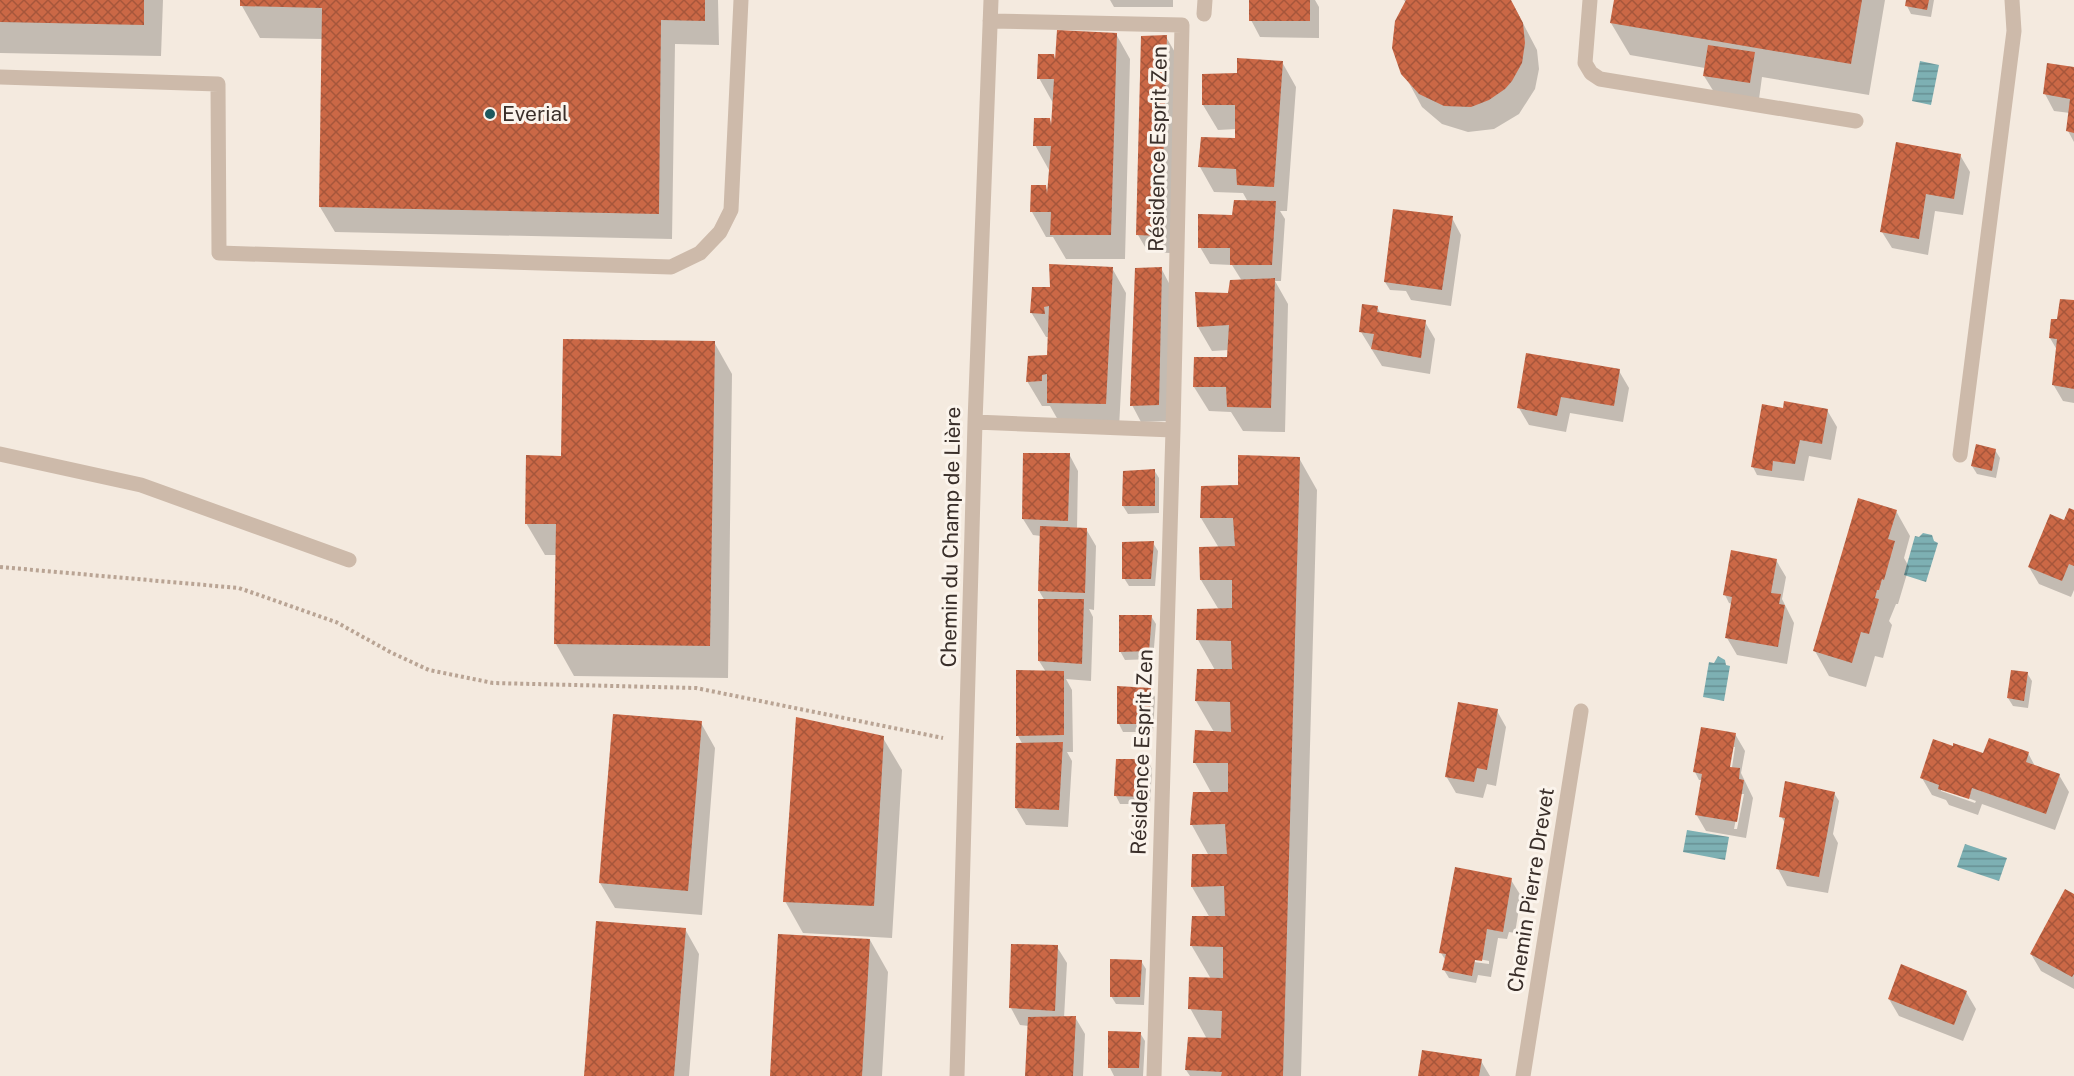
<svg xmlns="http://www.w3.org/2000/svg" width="2074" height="1076" viewBox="0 0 2074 1076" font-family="'Public Sans',sans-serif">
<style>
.water{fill:url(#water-rules)}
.shadow{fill:#0003;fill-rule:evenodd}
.building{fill:url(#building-cross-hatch)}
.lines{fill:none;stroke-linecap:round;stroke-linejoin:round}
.path{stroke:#b9a494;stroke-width:4;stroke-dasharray:3 3;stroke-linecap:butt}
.minor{stroke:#cdbaaa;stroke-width:15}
.poi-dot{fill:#1d595e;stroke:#fbf4ec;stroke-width:2}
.labels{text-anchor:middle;stroke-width:6;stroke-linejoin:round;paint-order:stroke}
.poi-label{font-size:21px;fill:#3a2f2a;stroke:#fbf4ec;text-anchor:start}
.street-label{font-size:21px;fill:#3a2f2a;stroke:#fbf4ec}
</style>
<defs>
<pattern id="water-rules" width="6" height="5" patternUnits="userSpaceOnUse" patternTransform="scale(1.5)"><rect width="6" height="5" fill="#7db0b3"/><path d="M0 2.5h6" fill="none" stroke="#679092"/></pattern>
<pattern id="building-cross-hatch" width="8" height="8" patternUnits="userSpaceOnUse" patternTransform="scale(1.5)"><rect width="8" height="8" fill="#cb6846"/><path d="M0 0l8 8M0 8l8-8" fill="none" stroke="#a6563b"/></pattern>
</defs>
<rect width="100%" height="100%" fill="#f4eadf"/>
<path class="water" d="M1920,61L1939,65L1931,105L1912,101Z
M1923,533L1932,535L1934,541L1938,543L1926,582L1904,575L1915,536L1919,537Z
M1718,656L1725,660L1726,665L1730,666L1724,701L1703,697L1709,662L1714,663Z
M1687,830L1729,837L1725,860L1683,852Z
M1965,844L2007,858L1999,881L1957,867Z"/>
<path class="shadow" d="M0,0H163L161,56L0,53Z
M242,0H718L719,45L675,44L672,239L335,232L320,207L324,39L260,38L242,6Z
M1110,0H1173V7H1114Z
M1251,0H1315L1319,7V38L1260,37L1251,20Z
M1404,0H1508L1514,6L1537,50L1539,69L1535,89L1519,114L1494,129L1468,132L1442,124L1422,107L1395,57L1406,3Z
M1615,0H1885L1869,95L1762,77L1759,99L1714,92L1704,76L1705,68L1630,55L1611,23Z
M1908,0H1934L1931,17L1911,14L1907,6Z
M1116,34L1130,59L1125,259H1066L1053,237H1046L1032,212L1045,187L1049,193V170L1035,145L1049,119L1053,125V103L1039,78L1053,56L1057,61Z
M1166,37L1176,54L1170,253L1148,252L1138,235Z
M1282,62L1296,87L1287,211H1280L1285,219L1281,281H1275L1288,304L1285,432L1243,431L1231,412L1209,411L1194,387L1228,359L1229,350L1212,351L1198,327L1242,281L1232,265L1210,264L1200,247L1248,202L1243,193L1214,192L1200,167L1236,139V129L1218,130L1203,105L1238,75Z
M2074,68V142L2068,131L2070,113L2054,111L2045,94Z
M1960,155L1970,172L1963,215L1935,211L1928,255L1892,248L1882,232Z
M1452,218L1461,235L1451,306L1411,300L1406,291L1390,290L1385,282Z
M1112,268L1126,293L1119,428L1062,427L1050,406H1042L1027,381L1048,356L1049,337H1046L1031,312L1051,288Z
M1161,268L1170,285L1168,421L1141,422L1132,405Z
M2074,302V403L2063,401L2053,384L2057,350L2050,338Z
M1377,307L1381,314L1425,322L1435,339L1430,374L1382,366L1361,332Z
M714,342L732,374L728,678L574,676L556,644L557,555H545L526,523L562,457Z
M1619,371L1629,388L1623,422L1570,413L1566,432L1529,425L1519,408Z
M1827,410L1837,427L1831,460L1809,456L1804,481L1757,475L1753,467Z
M1995,450L2000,458L1996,478L1977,474L1972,466Z
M1069,454L1078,471L1077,529H1086L1096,546L1094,610L1089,609L1093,617L1091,681L1066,679L1072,690L1073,752H1067L1072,761L1068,827L1026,825L1016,808L1023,745L1018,736L1046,672L1039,661L1040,601H1045L1039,591L1041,536L1033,535L1023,519Z
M1299,458L1317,490L1301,1076H1190L1186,1070L1207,1039L1190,1008L1211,979L1191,945L1210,918L1192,887L1193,856H1209L1192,825L1212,794L1195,763L1214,732L1196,701L1215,670L1198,640L1199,611L1219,610L1201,580L1219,548L1201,518L1239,487Z
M1154,470L1159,478V513L1128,514L1123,506L1125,473Z
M1896,511L1910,536L1904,558L1909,567L1898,604H1896L1889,621L1892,625L1883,658L1875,656L1866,687L1829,676L1815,651Z
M2074,512V590L2071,597L2039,584L2029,567Z
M1153,543L1158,551L1155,586H1129L1124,578Z
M1776,560L1786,577L1782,599L1794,623L1787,664L1737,655L1727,638L1733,604L1729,603L1725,595Z
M1151,616L1156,624L1153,659L1125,660L1120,651Z
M2027,673L2032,681L2028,708L2013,706L2008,698Z
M1150,689L1155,697L1153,732H1123L1119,724Z
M1497,711L1506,727L1496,786L1487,784L1483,798L1456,793L1446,776Z
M614,716L701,723L715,748L702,915L615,908L600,883Z
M1735,734L1745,751L1741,773L1753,798L1746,838L1706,831L1696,814L1702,780H1699L1695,772ZM1732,747H1735L1731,774H1728ZM1741,794H1744L1737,829H1734Z
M883,738L902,770L892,938L803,933L785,901Z
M2028,753L2036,768L2059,775L2069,792L2055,830L1982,804L1978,815L1949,805L1946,800L1932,795L1922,778ZM1941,788L1976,801L1975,803L1941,791Z
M1148,761L1152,769L1150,804H1120L1116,796Z
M1834,793L1839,801L1833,834L1838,843L1828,893L1787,886L1778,869L1786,825L1781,816Z
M1511,880L1521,896L1515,933L1509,932L1507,939L1498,938L1491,977L1478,975L1476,983L1449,978L1444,970L1446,961L1441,953ZM1474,958L1489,961V964L1474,962Z
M2074,895V989L2041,971L2031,954Z
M685,929L699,954L689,1076H585Z
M870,940L888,972L882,1076H771Z
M1057,947L1067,963L1064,1018L1075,1017L1085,1034L1083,1076H1027L1029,1026L1020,1025L1011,1008Z
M1141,961L1146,969L1144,1005L1116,1004L1111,996Z
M1966,992L1976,1009L1963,1041L1899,1016L1889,999Z
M1140,1033L1145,1041L1143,1076H1114L1110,1068Z
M1481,1061L1490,1076H1419Z"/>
<path class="building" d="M0,0H144V25L0,22Z
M240,0H705V21L661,20L659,214L319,207L322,8L240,6Z
M1249,0H1310V21H1249Z
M1406,0H1511L1523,23L1525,43L1522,63L1512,81L1505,89L1489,100L1471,107L1444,106L1419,94L1401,74L1392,48L1395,21Z
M1614,0H1862L1851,64L1610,23Z
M1906,0H1929L1927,10L1905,6Z
M1057,30L1117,33L1111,235H1050L1051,212H1030L1031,185H1046L1047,194L1051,146H1033L1034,118H1050L1051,126L1054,79H1037L1038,54H1054L1055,60Z
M1167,35L1161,236L1136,235L1141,36Z
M1708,45L1755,52L1750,83L1703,76Z
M1237,58L1283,61L1274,187L1237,185L1236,169L1198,167L1201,137L1235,138V105H1202V74L1237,73Z
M2047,63L2074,67V133L2066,131L2070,99L2043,94Z
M1896,142L1961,154L1954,199L1926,194L1919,239L1880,232Z
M1234,200L1276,201L1272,265H1230V248H1198V214L1232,215Z
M1393,209L1453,216L1442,290L1384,282Z
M1049,264L1113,267L1106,404L1047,403V374L1042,375V381L1026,382L1028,356L1047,355L1049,306L1044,307L1045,314L1030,313L1032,287H1050Z
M1162,267L1159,405L1130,406L1135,268Z
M1275,278L1271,408L1227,407L1226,387H1193L1194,357H1227L1229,325L1197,327L1195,292L1228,293L1230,280Z
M2060,299L2074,300V389L2052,385L2057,339L2049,338L2051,319H2057Z
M1362,304L1378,306L1377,312L1426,320L1421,358L1371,349L1374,334L1359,332Z
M563,339L715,341L710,646L554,644L556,524H525L526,455L561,456Z
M1526,353L1620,369L1614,406L1561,397L1557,416L1517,408Z
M1784,401L1828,409L1822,444L1800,440L1795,464L1773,461L1772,471L1751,467L1762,404L1783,408Z
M1976,444L1996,449L1992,471L1971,466Z
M1023,453H1070L1068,521L1022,519Z
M1238,455L1300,457L1283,1076H1221L1222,1072L1185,1070L1188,1037L1221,1038L1222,1011L1188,1009L1189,977L1223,978V947L1190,946L1192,916H1225L1224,886L1191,887L1192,854H1227L1225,824L1190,825L1193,792H1228V763H1193L1195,730L1231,732L1230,702L1195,701L1197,669H1232L1231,641L1196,640L1197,609L1232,608V580H1200L1199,547L1235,546L1233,518H1200L1201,486L1238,485Z
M1155,469V506H1122L1123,471Z
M1858,498L1897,510L1888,539L1895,541L1884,580L1882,579L1879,590H1877L1875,598L1879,599L1869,634L1861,632L1852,663L1813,651Z
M2069,508L2074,510V566L2069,564L2062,581L2028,567L2050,514L2064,520Z
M1040,526L1087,528L1085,593L1038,591Z
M1154,541L1151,579H1122V542Z
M1731,550L1777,559L1771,593L1781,594L1779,604L1785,605L1778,647L1725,638L1732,597L1723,595Z
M1038,599H1084L1082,664L1038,661Z
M1119,615H1152L1149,651L1119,652Z
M1016,670L1064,671V735L1016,736Z
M2011,670L2028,672L2024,701L2007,698Z
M1117,686L1151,688L1149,724H1117Z
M1458,702L1498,709L1487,770L1477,768L1474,782L1445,777Z
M613,714L702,721L688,891L599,883Z
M796,717L884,736L874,906L783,902Z
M1701,727L1736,733L1730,767L1740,768L1739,779L1744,780L1737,822L1695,815L1702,774L1693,772Z
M1989,738L2029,752L2026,762L2060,774L2046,814L1972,788L1969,799L1938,789L1939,785L1920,778L1933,739L1953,746V743L1983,753Z
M1063,742L1059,810L1015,808L1016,743Z
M1116,759H1149L1147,797L1114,796Z
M1785,781L1835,792L1819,877L1776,869L1785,818L1779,817Z
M1455,867L1512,878L1503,932L1487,929L1482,961L1475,960L1472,976L1442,970L1446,954L1439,953Z
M2065,889L2074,894V974L2072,977L2030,954Z
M596,921L686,928L674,1076H584Z
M778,934L870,939L862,1076H770Z
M1011,944L1058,945L1055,1011L1009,1008Z
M1110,959L1142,960L1140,997H1110Z
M1901,964L1967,991L1954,1025L1888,999Z
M1076,1016L1073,1076H1025L1028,1017Z
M1108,1031L1141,1032L1139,1068H1108Z
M1422,1050L1482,1059L1479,1076H1418Z"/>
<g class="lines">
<path class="path" d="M0,567L239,588L336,622L392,653L429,670L493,683L696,688L943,738"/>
<path class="minor" d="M1590,0L1585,63L1591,73L1600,79L1856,121
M1204,14L1205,0
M990,21L1182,25L1173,430
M0,77L218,84L219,253L671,267L700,253L720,232L731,210L741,0
M975,422L1173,430L1154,1076
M0,454L141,485L349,560
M1960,455L2014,31L2012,0
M957,1076L975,422L991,0
M1523,1076L1581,711"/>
</g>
<circle class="poi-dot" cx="490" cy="114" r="6"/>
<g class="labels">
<g class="poi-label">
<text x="502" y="121">Everial</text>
</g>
<g class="street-label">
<text transform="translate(1158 149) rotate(-89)" y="7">Résidence Esprit Zen</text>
<text transform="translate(951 537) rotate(-89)" y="7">Chemin du Champ de Lière</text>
<text transform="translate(1142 752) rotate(-88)" y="7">Résidence Esprit Zen</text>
<text transform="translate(1531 890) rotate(-81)" y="7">Chemin Pierre Drevet</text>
</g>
</g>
</svg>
